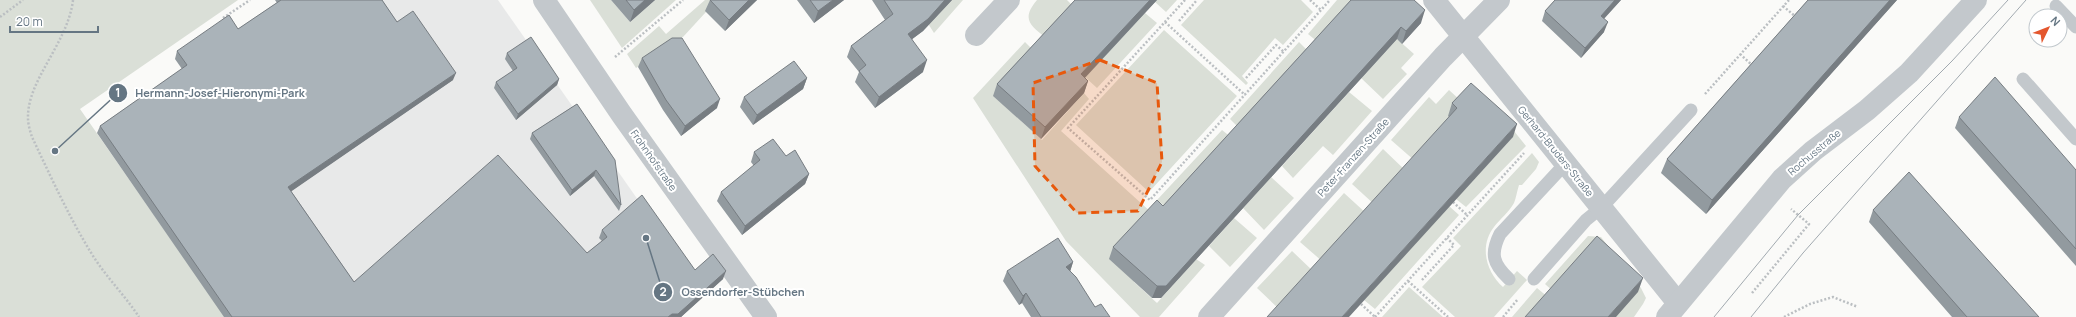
<svg xmlns="http://www.w3.org/2000/svg" width="2076" height="317" viewBox="0 0 2076 317" font-family="Manrope,sans-serif">
<style>
.built{fill:#e8e9e9}
.green{fill:#dadfd7}
.lines{fill:none;stroke-linecap:round;stroke-linejoin:round}
.path{stroke:#bbbfc2;stroke-width:2.5;stroke-dasharray:2 2;stroke-linecap:butt}
.service{stroke:#c3c8cc;stroke-width:13}
.minor{stroke:#c3c8cc;stroke-width:22}
.tertiary{stroke:#c3c8cc;stroke-width:22}
.tram{stroke:#a2aab0;stroke-width:1}
.wall{fill:#929a9f}
.shaded-wall{fill:#777d82}
.building{fill:#aab3b9;stroke:#777d82}
.marked{fill:#e8590c;fill-opacity:0.2;stroke:#e8590c;stroke-width:3;stroke-dasharray:8 5;stroke-linejoin:round}
.labels{text-anchor:middle;stroke-width:4;stroke-linejoin:round;paint-order:stroke}
.street-label{font-size:10px;fill:#657683;stroke:#fff}
.leader{fill:none;stroke:#657683;stroke-width:1.5}
.callout-dot{fill:#657683;stroke:#fff;stroke-width:1.5}
.mark-label{font-size:12px;text-anchor:middle;font-weight:bold;fill:#fff}
.callout-label{font-size:11px;text-anchor:middle;font-weight:bold;fill:#657683;stroke:#fff;stroke-width:4;stroke-linejoin:round;paint-order:stroke}
</style>
<rect width="100%" height="100%" fill="#fafaf8"/>
<path class="built" d="M346,0H498L692,277L225,317Z"/>
<path class="green" d="M0,0H238L80,109L225,317H0Z
M590,0H611L630,22L655,0H676L622,48Z
M705,0H717L683,37L636,68L627,54L659,26L666,34Z
M913,0H963L934,33Z
M1037,0H1067L1075,8L1046,38C1030,25 1021,19 1037,0Z
M1157,0H1177L1166,12L1155,2Z
M1204,0H1301L1313,12L1283,45L1275,38L1242,76L1248,83L1246,85L1181,25Z
M1337,0H1358L1319,43L1308,34Z
M1145,13L1157,23L1097,88L1085,77Z
M1164,30L1237,96L1149,192L1076,125Z
M1397,39L1414,54L1401,68L1407,74L1383,99L1361,78Z
M1025,42L1034,51L995,97L1042,140L1084,93L1089,99L1061,131L1152,213L1134,282L1157,303L1196,259L1205,265L1159,317H1140L1066,241L973,98Z
M1299,42L1310,53L1240,129L1230,119Z
M1449,90L1461,101L1448,116L1453,120L1415,161L1391,140L1429,97L1436,104Z
M1349,92L1372,111L1333,155L1323,146L1293,178L1282,166Z
M1510,126L1526,146L1466,207L1456,199L1512,138Z
M1222,130L1232,138L1168,209L1157,200Z
M1383,149L1406,171L1375,205L1352,184Z
M1532,153L1539,162L1536,169L1522,185H1519C1517,191 1516,198 1514,203C1509,212 1500,219 1494,227C1479,246 1486,272 1503,287L1517,271L1527,280L1494,317H1455L1422,287L1461,246L1453,238Z
M1271,177L1294,198L1264,230L1243,208Z
M1344,193L1367,214L1323,262L1300,242Z
M1449,206L1459,215L1375,309L1364,300Z
M1234,218L1257,238L1230,267L1209,246Z
M1588,236L1601,237L1641,288L1646,298L1643,304L1634,317H1616L1554,292L1545,284Z
M1292,251L1314,272L1280,310L1257,288Z
M1409,287L1443,317H1382Z
M1537,288L1549,298L1532,317H1512Z"/>
<g class="lines">
<path class="path" d="M73,0C68,43 27,80 28,118C28,124 30,131 32,137C50,175 68,215 90,251C104,275 124,294 139,317
M1185,0L1068,128L1150,200L1330,0
M1310,0L1321,10
M1783,6L1796,17
M0,17L23,0
M223,18L250,0
M1179,21L1197,0
M1165,22L1245,95
M1740,54L1753,66
M615,57L683,0
M1246,78L1276,45L1284,52
M1705,94L1789,0
M1453,202L1467,215
M1422,280L1454,245L1447,238
M1408,281L1448,317
M1752,293L1809,224L1791,209
M1361,304L1375,317
M1375,317L1524,153
M1503,317L1518,299
M1784,317L1810,304L1833,297L1858,307"/>
<path class="service" d="M2056,6L2076,27
M2023,79L2076,139
M1509,279C1493,264 1490,254 1500,234L1566,163
M1534,279L1586,220L1602,207L1691,110"/>
<path class="minor" d="M544,0L622,115L766,317
M1434,0L1678,303
M976,35L1009,0
M1209,317L1443,57L1499,0"/>
<path class="tertiary" d="M1667,317L1782,179L1813,151L1867,110L1909,73L1976,0"/>
<path class="tram" d="M1714,317L1798,215L1952,61L2008,0
M1751,317L1803,253L2026,0"/>
</g>
<path class="wall" d="M275,0H382L397,22L453,80L291,191L354,282L587,253L602,241L599,238L602,230L695,270L723,279L681,317H224L97,133L100,126L182,69L175,59L177,51L238,29L277,3Z
M611,0H655L630,22Z
M710,0H757L725,31L705,11Z
M797,0H844L814,23Z
M872,0H952L923,31L912,39L923,72L875,108L855,82L859,72L847,57L851,46L885,20Z
M1075,0H1157L1085,78L1088,81L1084,93L1041,139L993,96L997,84Z
M1351,0L1421,23L1402,44L1397,39L1161,298H1152L1109,259L1113,247L1163,206Z
M1555,0H1621L1604,19V32L1581,58L1542,21L1545,11Z
M1808,0H1897L1706,214L1661,173L1667,159Z
M507,53L559,79L557,85L516,120L494,88L496,82L513,71L505,59Z
M642,58L717,108L681,136L663,110L638,67Z
M807,78L803,89L753,125L740,107L744,97Z
M1452,103L1513,137L1449,117L1448,116Z
M577,104L621,205L619,211L594,176L570,196L530,139L532,133Z
M1959,117L2076,170V266L1955,128Z
M754,152L786,156L809,174L805,184L742,235L717,201L721,192L754,166L751,162Z
M1873,210L2039,317H1952L1869,222Z
M1073,262L1070,271L1095,307L1110,317H1031L1022,303L1019,305L1003,281L1007,271Z"/>
<path class="shaded-wall" d="M645,0H655L630,22L634,10Z
M749,0H757L725,31L729,20Z
M833,0H844L814,23L818,11Z
M945,0H952L923,31L903,46L908,34Z
M1150,0H1157L1077,86L1081,74Z
M1615,0H1621L1597,26L1601,16Z
M1890,0H1897L1706,214L1712,200Z
M1425,10L1421,23L1402,44L1406,31Z
M1608,22L1604,32L1581,58L1585,48Z
M1401,27L1397,39L1161,298H1152L1157,286Z
M927,60L923,72L875,108L879,97Z
M456,73L453,80L286,195L288,187Z
M807,78L803,89L753,125L757,115Z
M559,79L557,85L516,120L518,114Z
M1088,81L1084,93L1041,139L1045,127Z
M720,99L717,108L681,136L685,126Z
M1517,124L1513,137L1349,317H1342Z
M596,170L594,176L570,196L572,190Z
M809,174L805,184L742,235L745,226Z
M1073,262L1070,272L1066,267Z
M726,271L723,279L681,317H668Z
M1643,278L1638,292L1616,317H1608Z
M1026,293L1022,303L1019,305L1023,296Z"/>
<path class="building" d="M281,0H382L397,22L413,11L456,73L288,187L354,282L498,155L587,253L607,237L602,230L642,195L695,270L713,254L726,271L678,314H672L668,317H232L100,126L187,65L177,51L229,15L238,29Z
M626,0H645L634,10Z
M710,0H749L729,20Z
M810,0H833L818,11Z
M884,0H945L928,19L908,34L927,60L879,97L859,71L866,65L851,46L893,14Z
M1075,0H1150L1081,74L1088,81L1045,127L997,84Z
M1351,0H1414L1425,10L1406,31L1401,27L1166,286H1157L1113,247L1157,200L1163,206Z
M1555,0H1615L1601,16L1608,22L1585,48L1545,11Z
M1808,0H1890L1712,200L1667,159Z
M531,37L559,79L518,114L496,82L517,68L507,53Z
M672,38H682L720,99L685,126L666,100L642,58Z
M794,61L807,78L757,115L744,97Z
M1995,77L2076,170V249L1959,117Z
M1471,83L1517,124L1342,317H1267L1457,108L1452,103Z
M577,104L615,160L621,205L596,170L572,190L532,133Z
M773,139L786,156L795,150L809,174L745,226L721,192L760,160L754,152Z
M1909,172L2039,317H1967L1873,210Z
M1597,236L1643,278L1608,317H1525Z
M1058,238L1073,262L1066,267L1076,277L1095,307L1101,304L1110,317H1041L1026,293L1023,296L1007,271Z"/>
<path class="marked" d="M1100,60L1157,83L1162,162L1138,211L1077,213L1035,166L1033,83Z"/>
<g class="labels">
<g class="street-label">
<text transform="translate(1556 151) rotate(51)" y="4">Gerhard-Bruders-Straße</text>
<text transform="translate(1814 152) rotate(-40)" y="4">Rochusstraße</text>
<text transform="translate(1353 157) rotate(-48)" y="4">Peter-Franzen-Straße</text>
<text transform="translate(654 160) rotate(55)" y="4">Frohnhofstraße</text>
</g>
</g>
<path class="leader" d="M55 151L118 93M646 238L663 292"/>
<g class="callout-dot">
<circle cx="55" cy="151" r="4"/>
<circle cx="646" cy="238" r="4"/>
<circle cx="118" cy="93" r="10"/>
<circle cx="663" cy="292" r="10"/>
</g>
<g class="mark-label">
<text x="118" y="97">1</text>
<text x="663" y="296">2</text>
</g>
<g class="callout-label">
<text x="220" y="97">Hermann-Josef-Hieronymi-Park</text>
<text x="743" y="296">Ossendorfer-Stübchen</text>
</g>
<g transform="translate(2048 28) rotate(47)"><circle r="19" fill="#ffffff" stroke="#c1c8cd"/>
<path d="M0-3L7 15L0 10L-7 15Z" fill="#e4572e"/>
<text y="-6" font-size="11" font-weight="bold" text-anchor="middle" fill="#657683">N</text>
</g>
<path d="M10 26v6h88v-6" fill="none" stroke="#657683" stroke-width="2"/>
<text x="16" y="26" font-size="12" fill="#657683" stroke="#ffffff" stroke-width="3" paint-order="stroke">20 m</text>
</svg>
